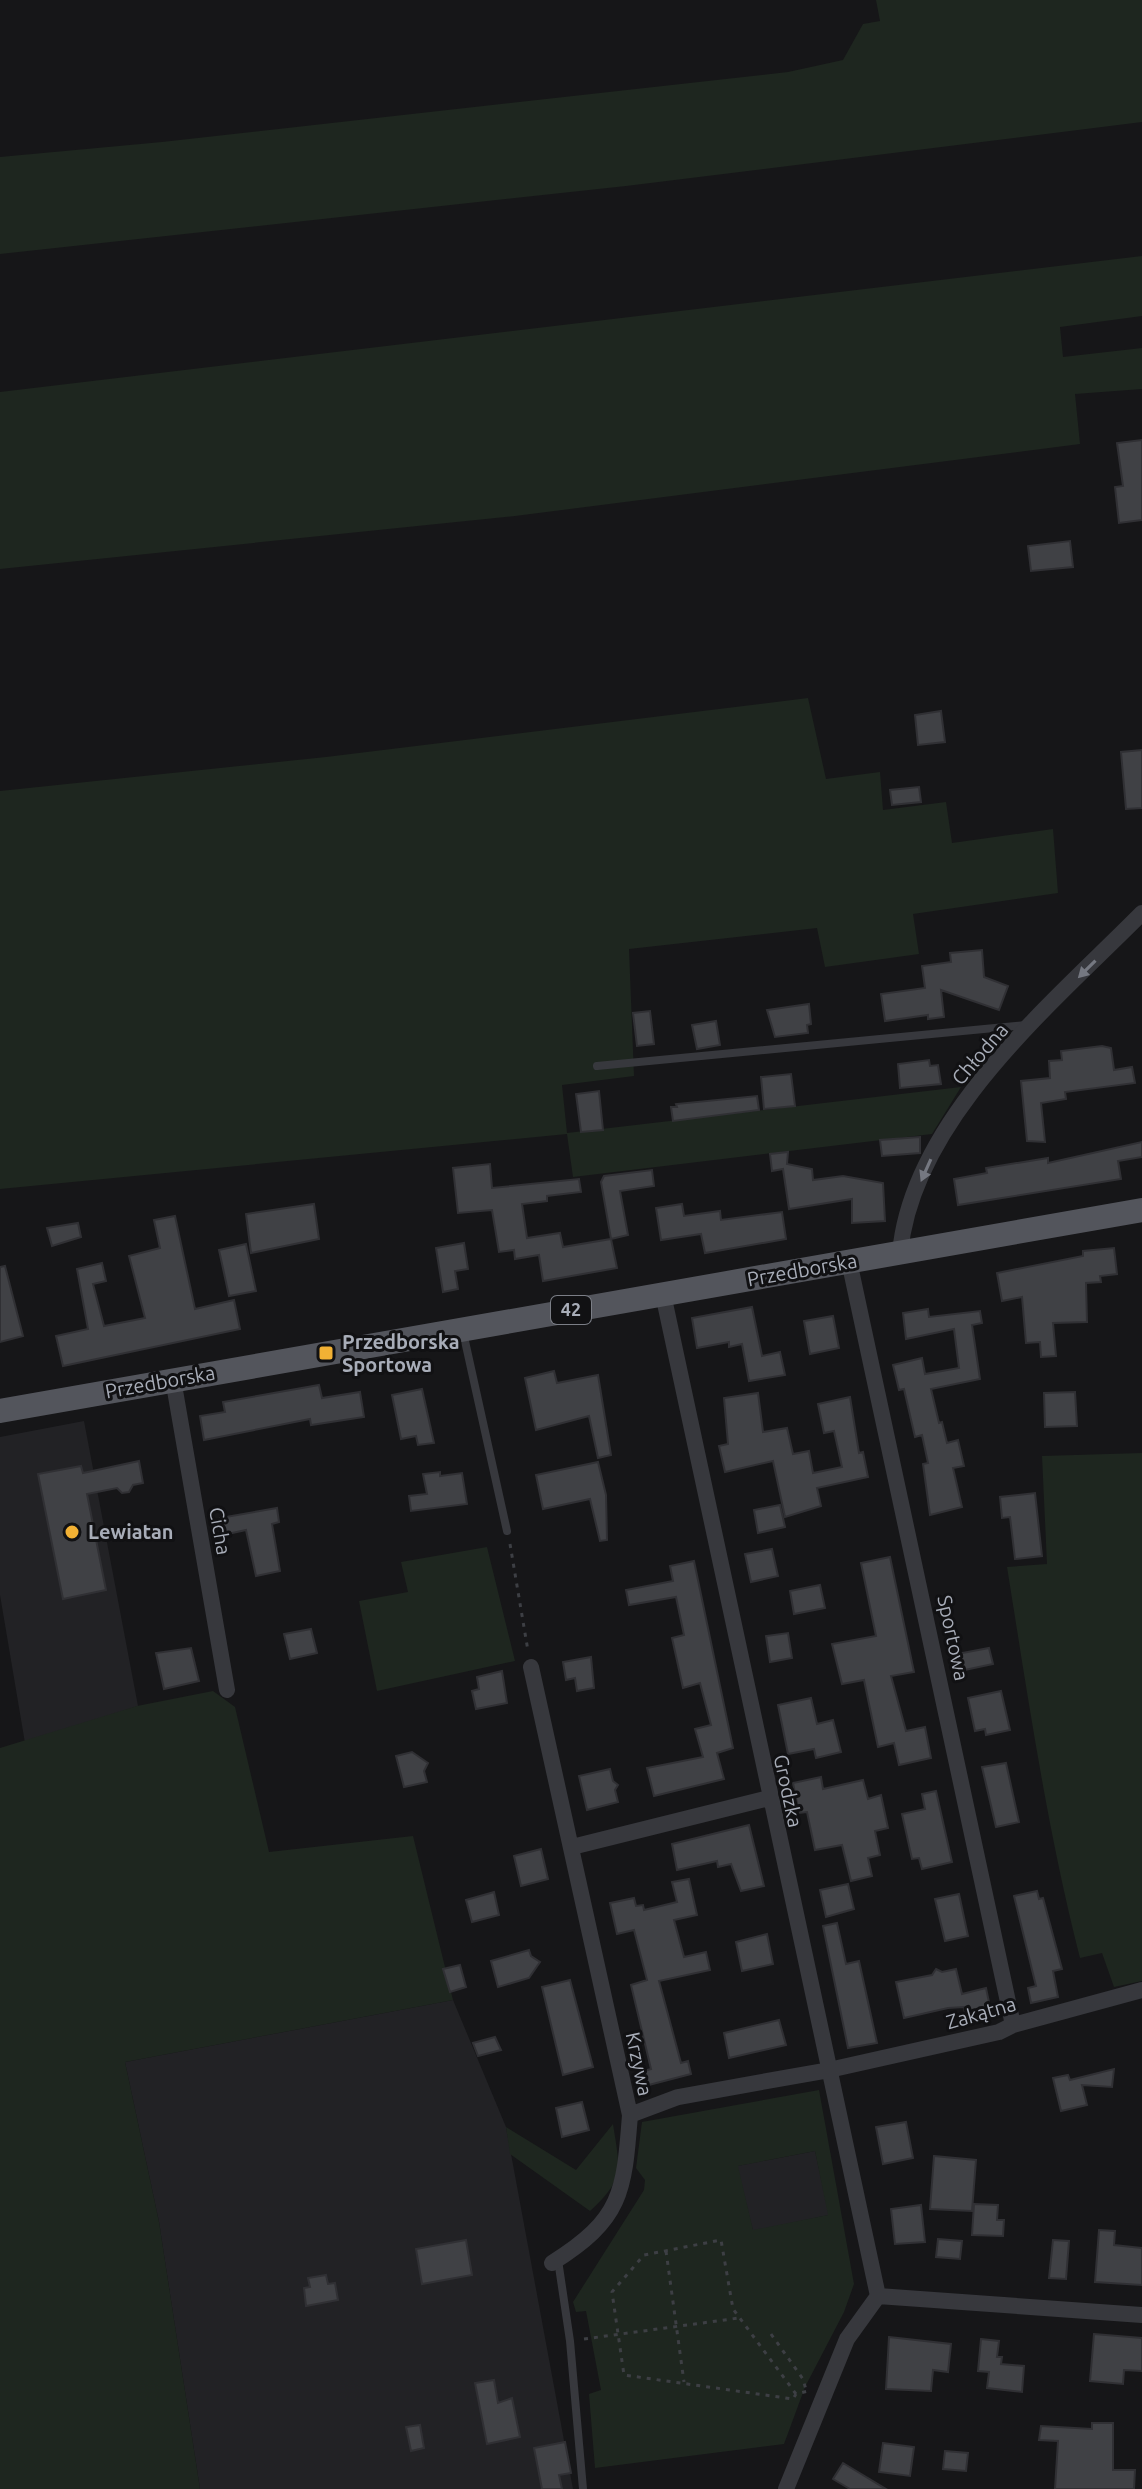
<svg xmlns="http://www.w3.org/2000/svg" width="1142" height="2489" viewBox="0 0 1142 2489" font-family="Ubuntu,sans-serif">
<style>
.built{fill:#222225}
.green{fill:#1e261f;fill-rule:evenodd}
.building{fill:#404145;stroke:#303034;stroke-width:2}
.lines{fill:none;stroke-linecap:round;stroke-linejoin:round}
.path{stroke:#3d3f44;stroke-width:3;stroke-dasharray:4 6;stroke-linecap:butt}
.lane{stroke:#37383d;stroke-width:8}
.street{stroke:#37383d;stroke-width:16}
.primary{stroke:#53555c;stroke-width:24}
.oneway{fill:#757881}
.poi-dot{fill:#f2b134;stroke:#111113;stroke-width:3}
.labels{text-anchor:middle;stroke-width:6;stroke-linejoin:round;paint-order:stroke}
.shield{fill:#111113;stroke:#7b7e86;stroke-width:2}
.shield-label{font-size:18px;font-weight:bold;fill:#a8adb8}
.street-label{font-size:20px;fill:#a8adb8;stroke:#111113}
.poi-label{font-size:20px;font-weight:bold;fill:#a8adb8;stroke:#111113;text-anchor:start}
</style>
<rect width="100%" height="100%" fill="#161618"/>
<path class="built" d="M84,1421L138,1706L25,1743L0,1595V1437Z
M453,2000L506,2127L573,2489H200L159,2222L125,2062Z
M815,2151L829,2215L753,2231L737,2166Z"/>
<path class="green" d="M876,0H1142V122L626,186L0,254V157L162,142L788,72L843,60L863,24L880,21Z
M1142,256V316L1060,327L1063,357L1142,348V389L1075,394L1080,444L515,516L0,569V392Z
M808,698L826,779L880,772L883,810L946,802L952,843L1053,829L1058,893L913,914L919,954L825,967L817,928L629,949L634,1076L562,1085L567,1133L961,1087L932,1134L573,1177L567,1134L0,1189V791L326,757Z
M1142,1453V1981L1114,1987L1102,1953L1080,1958C1047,1829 1028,1698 1007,1567L1047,1564L1042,1456Z
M487,1547L515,1661L377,1691L359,1601L408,1592L401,1562Z
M213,1691L235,1707L269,1852L413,1836L453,2000L125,2062L159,2222L200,2489H0V1748L137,1706Z
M819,2090L854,2284L844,2312L805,2387L784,2444L595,2468L589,2394L601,2390L586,2311L576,2312L573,2302L644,2190L645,2180L636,2168L642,2122ZM815,2151L828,2215L753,2230L738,2166Z
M613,2124C620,2169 625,2179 590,2211L510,2154L506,2127L576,2170Z"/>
<path class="building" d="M1142,440V520L1119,523L1115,487L1123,486L1117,443Z
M1070,541L1073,567L1031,571L1028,546Z
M941,711L945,742L918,745L915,715Z
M1142,750V808L1126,809L1121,752Z
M919,787L921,802L892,805L890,790Z
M982,950L984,977L1008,986L999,1010L941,990L944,1017L928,1019V1015L885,1021L881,994L925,988L922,966L951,962L950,953Z
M809,1004L811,1024L807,1025L808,1033L775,1037L767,1010Z
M650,1011L654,1044L637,1046L633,1013Z
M716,1021L720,1045L697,1049L692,1025Z
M1102,1046L1111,1048L1114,1070L1132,1067L1135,1083L1065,1092L1066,1099L1041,1103L1045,1142L1027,1141L1021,1081L1050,1078L1049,1061L1062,1060L1061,1051Z
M929,1060L930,1066L938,1065L941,1084L900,1088L898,1064Z
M791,1074L795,1106L764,1109L761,1077Z
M599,1091L603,1130L581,1132L576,1094Z
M757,1096L759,1110L673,1121L671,1107H677L676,1104Z
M920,1137V1153L882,1156L880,1140Z
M1142,1142V1157L1118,1161L1121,1179L958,1205L954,1179L987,1173L986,1168L1048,1158V1163Z
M788,1152L787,1164L812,1169L813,1180L843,1176L883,1183L885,1221L852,1223V1199L789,1209L783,1169L772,1171L770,1154Z
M490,1164L492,1188L579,1179L581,1192L547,1196V1201L522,1204L527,1238L560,1233L563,1247L611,1239L617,1268L543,1281L539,1255L515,1259L514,1250L499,1252L492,1210L458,1213L453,1168Z
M652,1170L654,1186L620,1191L628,1235L611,1239L601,1182L604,1176Z
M314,1204L319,1239L251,1253L246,1214Z
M682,1204L684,1216L720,1211L721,1220L782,1212L786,1239L705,1253L701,1234L661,1240L656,1208Z
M175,1216L195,1309L234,1300L240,1329L63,1366L56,1336L88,1329L77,1269L102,1263L106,1281L93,1284L104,1326L145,1318L129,1256L160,1248L154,1220Z
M78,1223L81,1237L52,1246L47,1228Z
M464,1243L468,1269L455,1271L458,1289L443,1292L436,1248Z
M246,1244L256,1291L229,1296L219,1250Z
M1114,1248L1117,1274L1100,1276L1101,1282L1086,1283L1087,1322L1053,1323L1056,1356L1041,1357L1040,1342L1026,1343L1022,1297L1002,1301L997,1273L1083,1256V1251Z
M5,1266L23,1336L0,1342V1267Z
M752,1307L762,1356L780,1352L785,1375L749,1381L742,1344L729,1347V1342L697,1348L692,1318Z
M928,1309L929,1317L980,1311L982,1323L972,1325L980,1379L931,1389L939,1423L942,1422L947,1443L958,1440L964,1466L953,1468L962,1507L930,1515L923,1464L928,1463L922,1435L915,1437L904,1389L899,1390L893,1365L922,1358L925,1374L959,1368L954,1329L906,1339L903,1313Z
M833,1316L839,1348L810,1354L804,1321Z
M554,1371L557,1383L598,1375L611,1455L598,1458L589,1416L536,1430L525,1378Z
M319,1385L322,1398L360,1392L364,1417L311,1425L310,1419L204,1440L200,1416L225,1412L223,1402Z
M422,1389L434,1443L418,1445L416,1436L401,1439L392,1395Z
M1075,1392L1077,1426L1045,1427L1044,1393Z
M758,1393L763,1432L787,1428L793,1454L809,1451L813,1473L842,1467L834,1431L824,1433L818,1404L850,1397L859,1453L863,1452L868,1477L817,1488L821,1506L785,1517L773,1461L725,1472L719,1446L728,1444L724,1398Z
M139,1461L143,1483L133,1485L129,1492L122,1493L117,1488L87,1494L106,1590L63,1599L38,1474L81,1466L83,1473Z
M598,1462L606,1495L607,1540L600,1541L590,1499L543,1509L536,1475Z
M440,1472V1476L462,1473L467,1504L411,1511L409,1496L427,1494L423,1474Z
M1035,1493L1042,1556L1015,1559L1010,1517L1002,1518L1000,1497Z
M780,1505L785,1527L758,1533L754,1510Z
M277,1508L279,1522L272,1524L280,1571L256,1576L246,1530L223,1535L220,1518Z
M772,1549L778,1576L751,1582L745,1554Z
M890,1557L914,1672L891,1676L906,1731L925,1727L931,1758L899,1765L894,1743L878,1747L864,1680L842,1684L832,1644L876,1636L861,1563Z
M694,1561L733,1748L717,1753L724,1779L654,1796L647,1768L703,1757L695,1729L711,1725L700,1683L683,1688L672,1638L684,1635L676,1597L629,1605L626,1590L673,1581L670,1566Z
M820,1585L825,1608L794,1614L790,1591Z
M311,1629L317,1653L290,1659L284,1634Z
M788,1633L792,1658L770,1662L766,1636Z
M191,1648L199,1681L164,1689L156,1653Z
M989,1648L993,1664L960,1671L957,1654Z
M591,1657L594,1688L577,1691L575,1678L566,1680L563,1662Z
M502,1671L507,1703L476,1709L472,1691L479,1689L477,1677Z
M1001,1691L1010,1730L986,1735L985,1729L975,1731L968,1698Z
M811,1698L817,1724L833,1720L841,1752L816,1758L814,1749L788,1754L778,1705Z
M412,1752L428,1763L424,1771L427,1782L404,1787L396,1756Z
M1006,1763L1019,1822L996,1827L982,1767Z
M610,1769L613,1781L618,1785L615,1790L618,1802L587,1810L579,1776Z
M821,1777L823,1789L863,1780L868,1799L881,1795L888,1828L875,1831L880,1855L868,1858L872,1876L851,1881L842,1845L815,1850L807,1812L799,1813L793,1783Z
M936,1791L952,1862L922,1869L919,1858L912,1859L902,1814L925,1809L922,1794Z
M749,1825L764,1886L741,1891L731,1864L718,1867L717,1861L677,1870L672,1844Z
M541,1849L548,1879L521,1886L514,1856Z
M689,1879L697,1915L674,1920L684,1957L706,1952L710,1970L659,1981L681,2063L688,2061L691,2074L645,2086L641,2072L651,2069L631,1985L647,1980L634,1930L617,1934L610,1903L634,1898L636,1906L643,1905L644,1910L677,1902L672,1882Z
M848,1884L854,1909L826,1917L820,1890Z
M1037,1891L1039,1899L1043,1898L1062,1969L1053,1971L1058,1997L1031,2003L1028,1988L1036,1986L1014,1896Z
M494,1892L499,1915L472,1922L466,1900Z
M959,1894L968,1936L945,1941L935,1899Z
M837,1923L846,1964L859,1961L877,2043L848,2048L823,1926Z
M767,1934L773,1964L742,1971L736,1942Z
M529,1950L531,1956L540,1962L529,1978L498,1987L491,1961Z
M460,1965L466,1987L450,1992L443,1969Z
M936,1969L942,1972L956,1969L962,1994L986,1988L990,2007L965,2013L964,2007L948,2008L904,2018L896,1982L932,1975Z
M570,1980L593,2067L563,2075L542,1987Z
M779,2020L786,2045L729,2058L724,2033Z
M495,2037L501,2050L478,2056L473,2043Z
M1114,2069L1112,2087L1082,2085L1087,2105L1061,2111L1053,2078L1068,2075L1070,2080Z
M582,2102L589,2130L562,2137L556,2108Z
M906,2122L913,2158L883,2164L876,2127Z
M934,2156L976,2160L972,2211L930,2209Z
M974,2204L998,2205L997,2220H1004L1003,2236L972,2235Z
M921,2205L925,2242L895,2244L891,2209Z
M1099,2230L1115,2231L1114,2245L1142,2248V2285L1095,2282Z
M938,2239L962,2241L960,2259L936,2257Z
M466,2240L472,2275L422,2284L416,2249Z
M1053,2240L1069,2241L1066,2279L1049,2278Z
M326,2275L328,2284L335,2283L338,2300L306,2306L304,2288L310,2287L308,2278Z
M1094,2334L1142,2338V2371L1124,2370L1123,2384L1090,2381Z
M889,2337L951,2344L948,2372L933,2370L931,2391L886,2389Z
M981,2339L999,2341L997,2357H1002L1001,2364L1024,2366L1022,2392L987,2388L989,2372L978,2371Z
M494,2380L498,2403L512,2398L520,2437L487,2444L475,2383Z
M1092,2423H1113V2470H1135L1134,2489H1055L1058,2441L1039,2440L1041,2426L1092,2429Z
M420,2425L424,2448L411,2451L406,2427Z
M565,2442L571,2473L559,2475L562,2489H542L534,2448Z
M883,2443L914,2447L910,2476L879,2472Z
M945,2451L968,2453L966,2471L943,2469Z
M843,2463L886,2489H850L833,2479Z"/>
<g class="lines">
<path class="path" d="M510,1544L528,1651
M666,2251L684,2382
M771,2334L803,2379L806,2390
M584,2339L739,2318
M796,2394L733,2309L721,2240L644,2255L612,2292L624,2375L793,2399L796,2394L808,2391"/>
<path class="lane" d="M597,1066L1026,1025
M463,1332L507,1531
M558,2260L570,2341L583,2489"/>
<path class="street" d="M900,1253C912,1119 1053,1003 1142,913
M849,1261L1013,2025
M663,1294L878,2296
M173,1379L227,1690
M531,1667L630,2115C624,2193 622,2219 552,2263
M572,1847L769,1798
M630,2115L678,2097L829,2070L999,2032L1013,2025L1142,1990
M878,2296L1142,2315
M786,2489L847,2339L878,2296"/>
<path class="primary" d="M0,1411L1142,1210"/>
</g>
<defs><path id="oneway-solid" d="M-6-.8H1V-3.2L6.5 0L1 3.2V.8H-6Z" transform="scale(2)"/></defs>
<g class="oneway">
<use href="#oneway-solid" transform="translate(1087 969) rotate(135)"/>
<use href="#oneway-solid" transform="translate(926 1170) rotate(114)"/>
</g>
<g class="poi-dot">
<rect x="318" y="1345" width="16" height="16" rx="4"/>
<circle cx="72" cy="1532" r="8"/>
</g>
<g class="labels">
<rect class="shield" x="551" y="1296" width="40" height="28" rx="6"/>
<g class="shield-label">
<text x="571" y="1316">42</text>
</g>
<g class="street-label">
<text transform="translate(980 1054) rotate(-49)" y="7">Chłodna</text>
<text transform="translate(802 1270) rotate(-10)" y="7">Przedborska</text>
<text transform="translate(160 1382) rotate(-10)" y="7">Przedborska</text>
<text transform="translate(220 1531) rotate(80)" y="7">Cicha</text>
<text transform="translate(953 1638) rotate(78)" y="7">Sportowa</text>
<text transform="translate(788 1791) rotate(78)" y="7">Grodzka</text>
<text transform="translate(981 2013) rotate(-16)" y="7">Zakątna</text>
<text transform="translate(639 2064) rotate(78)" y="7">Krzywa</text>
</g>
<g class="poi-label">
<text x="342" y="1349">Przedborska<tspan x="342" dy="23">Sportowa</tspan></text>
<text x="88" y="1539">Lewiatan</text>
</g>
</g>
</svg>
